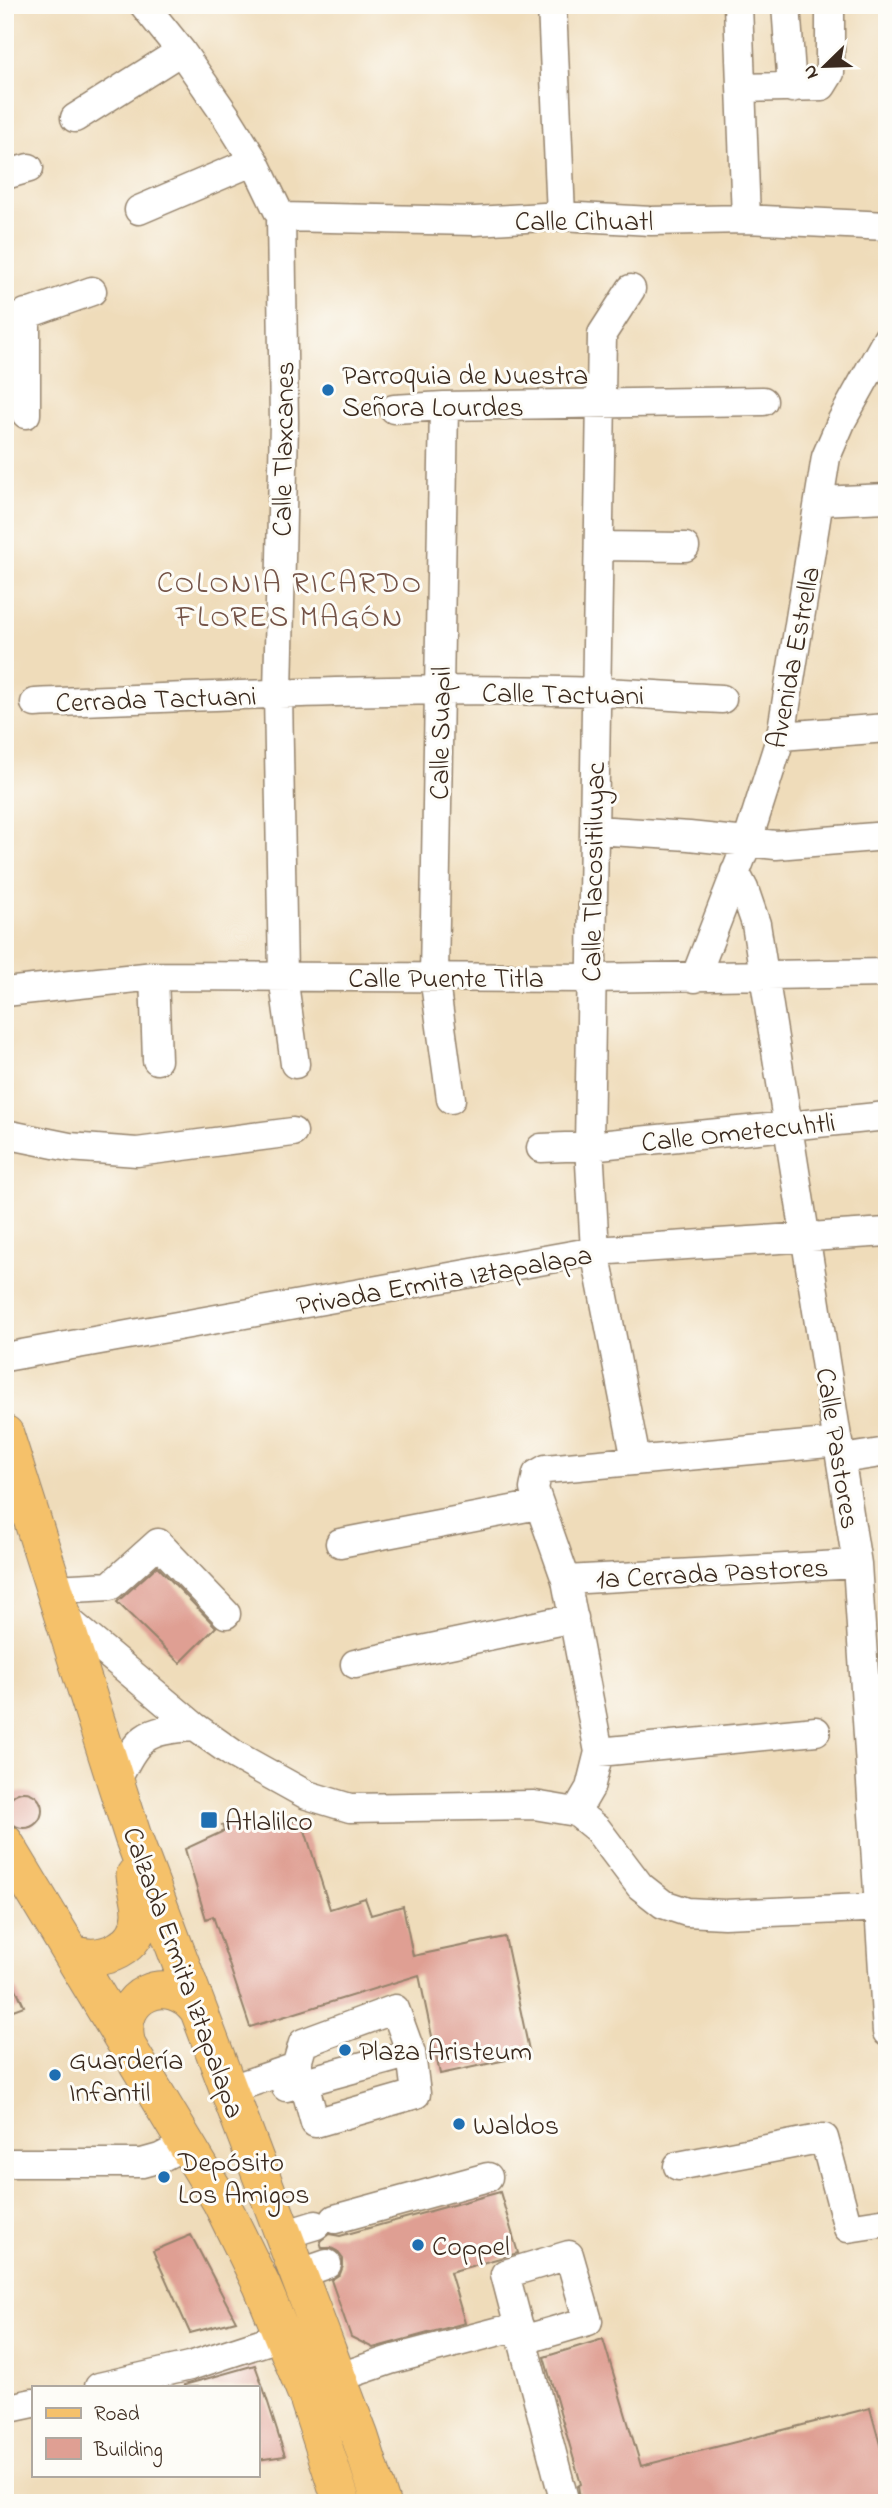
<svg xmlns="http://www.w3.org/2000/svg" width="892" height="2508" viewBox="0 0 892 2508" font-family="'Indie Flower',sans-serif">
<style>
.building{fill:#df9f93}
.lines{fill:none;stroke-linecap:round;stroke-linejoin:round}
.minor-casing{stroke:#95836c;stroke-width:31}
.major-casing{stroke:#95836c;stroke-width:39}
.minor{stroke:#fff;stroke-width:28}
.major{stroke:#f5c16b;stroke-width:37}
.poi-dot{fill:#1f6fb2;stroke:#fdfcf7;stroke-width:2.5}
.labels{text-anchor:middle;stroke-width:6;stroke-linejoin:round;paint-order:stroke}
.street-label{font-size:28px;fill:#3b2a1e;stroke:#fdfcf7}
.poi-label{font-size:28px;fill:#3b2a1e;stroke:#fdfcf7;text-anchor:start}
.neighbourhood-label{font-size:30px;letter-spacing:2px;fill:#745347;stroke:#fdfcf7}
</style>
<rect width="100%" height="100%" fill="#fdfcf7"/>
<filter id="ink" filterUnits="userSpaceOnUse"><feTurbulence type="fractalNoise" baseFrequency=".0143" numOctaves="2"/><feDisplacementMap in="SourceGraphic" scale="14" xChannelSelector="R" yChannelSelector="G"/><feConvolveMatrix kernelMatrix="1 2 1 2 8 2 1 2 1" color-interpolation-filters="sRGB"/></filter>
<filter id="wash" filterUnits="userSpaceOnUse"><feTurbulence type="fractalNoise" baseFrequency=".00686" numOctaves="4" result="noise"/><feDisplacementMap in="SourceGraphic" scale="28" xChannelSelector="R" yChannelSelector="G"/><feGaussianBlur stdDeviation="1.57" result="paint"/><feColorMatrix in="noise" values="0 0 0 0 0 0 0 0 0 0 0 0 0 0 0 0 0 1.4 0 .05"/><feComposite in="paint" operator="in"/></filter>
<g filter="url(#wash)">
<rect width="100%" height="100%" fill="#efdcba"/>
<g id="blocks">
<path class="building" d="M157,1566L216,1627L180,1663L117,1602Z
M6 1810a18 18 0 1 1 36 0a18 18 0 1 1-36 0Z
M302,1821L330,1909L365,1898L371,1915L403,1906L413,1956L505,1937L530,2055L440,2074L419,1975L250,2027L213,1916L206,1919L185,1849L224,1831L222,1825Z
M5,1965L24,2006L5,2013Z
M500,2192L518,2253L450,2272L465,2323L373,2348L351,2337L331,2280L340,2274L343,2266V2259L337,2251L331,2248H322L320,2241L329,2234L340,2236Z
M191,2235L236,2321L190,2333L153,2251Z
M603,2339L641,2466L870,2408L887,2470V2503H581L578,2486L581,2484L544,2357Z
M255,2365L263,2387L285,2456L257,2460V2387H184V2385Z"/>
</g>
</g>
<g filter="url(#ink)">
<use href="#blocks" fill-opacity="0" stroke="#95836c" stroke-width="2"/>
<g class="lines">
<defs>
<path id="minor" d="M144,5L181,51L226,116L254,161L281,217L284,422L278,694L283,976L295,1064
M552,5L561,216
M738,5L746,219
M786,5L792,88
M742,88L822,86L830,73V5
M75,118L181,51
M5,175L29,168
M139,210L254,161
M281,217L475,221L561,216L651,221L746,219L887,226
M631,289L602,334L589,1146L595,1251L636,1460
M26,313V414
M5,322L92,291
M444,406L434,976L451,1099
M394,409L444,406L763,401
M820,501L887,498
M599,546L685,547
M35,703C221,696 409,686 596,692C638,693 680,697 722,699
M781,736L887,728
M595,830L689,836L776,845L887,836
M735,872L744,889L756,924L857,1564L887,2032
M154,976L157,1060
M695,978L747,843L781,736L826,457L842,420L887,339
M5,992L154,976L590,978L887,973
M5,1134L69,1147L137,1152L293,1132
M541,1148L589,1146L887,1116
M5,1357L595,1251L887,1232
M842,1459L887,1452
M340,1543L538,1505
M566,1580L857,1564
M54,1589L110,1586L158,1543L226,1614
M64,1617L195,1727L235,1755L307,1795L350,1808L534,1805L576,1812L597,1829L640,1886L663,1904L687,1912L724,1914L887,1907
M355,1664L574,1618
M599,1752L816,1731
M116,1782C138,1737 143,1730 195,1727
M576,1812L590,1788L599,1752L566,1580L534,1489L537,1474L546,1469L839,1442
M286,2087L411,2053
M228,2090L296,2067L303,2043L395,2009L411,2053L416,2094L315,2123L304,2083
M5,2163H142L160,2158L187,2144
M678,2166L824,2138L848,2228L887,2222
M335,2219L488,2177
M283,2235L316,2225
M298,2274L327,2264
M523,2340L588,2321L569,2255L505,2274L565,2503
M337,2378L390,2360L519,2326
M99,2387L190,2366L282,2336
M5,2409L33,2403"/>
<path id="major" d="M5,1434L133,1837L360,2437L381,2503
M5,1843L221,2202L262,2286L308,2398L342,2503
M73,1954C103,1964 140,1948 141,1913C141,1900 136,1887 135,1875
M126,2041C116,1995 168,1971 197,2008"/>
</defs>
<use href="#minor" class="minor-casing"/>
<use href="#major" class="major-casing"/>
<use href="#minor" class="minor"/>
<use href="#major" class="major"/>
</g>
</g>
<g class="poi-dot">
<circle cx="328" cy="390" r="7"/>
<rect x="200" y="1811" width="18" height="18" rx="3.5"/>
<circle cx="345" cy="2050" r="7"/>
<circle cx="55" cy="2075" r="7"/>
<circle cx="459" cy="2124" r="7"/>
<circle cx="164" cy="2177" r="7"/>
<circle cx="418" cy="2245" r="7"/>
</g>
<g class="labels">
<g class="street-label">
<text x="584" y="230">Calle Cihuatl</text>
<text transform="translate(282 449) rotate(-89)" y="10">Calle Tlaxcanes</text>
<text transform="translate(792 657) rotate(-79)" y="10">Avenida Estrella</text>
<text transform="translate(563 693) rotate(1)" y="10">Calle Tactuani</text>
<text transform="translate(156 698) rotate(-2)" y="10">Cerrada Tactuani</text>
<text transform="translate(439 733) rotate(-89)" y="10">Calle Suapil</text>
<text transform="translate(592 872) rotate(-89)" y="10">Calle Tlacositiluyac</text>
<text x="446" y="987">Calle Puente Titla</text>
<text transform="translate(738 1131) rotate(-6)" y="10">Calle Ometecuhtli</text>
<text transform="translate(444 1279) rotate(-10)" y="10">Privada Ermita Iztapalapa</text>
<text transform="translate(839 1448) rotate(81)" y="10">Calle Pastores</text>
<text transform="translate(712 1572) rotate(-3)" y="10">1a Cerrada Pastores</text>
<text transform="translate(185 1972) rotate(70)" y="10">Calzada Ermita Iztapalapa</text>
</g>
<g class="poi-label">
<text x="342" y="384">Parroquia de Nuestra<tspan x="342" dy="32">Señora Lourdes</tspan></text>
<text x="225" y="1830">Atlalilco</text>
<text x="359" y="2060">Plaza Aristeum</text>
<text x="69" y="2069">Guardería<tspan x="69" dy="32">Infantil</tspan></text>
<text x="473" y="2134">Waldos</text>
<text x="178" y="2171">Depósito<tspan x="178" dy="32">Los Amigos</tspan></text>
<text x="432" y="2255">Coppel</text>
</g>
<g class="neighbourhood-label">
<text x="290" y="592">COLONIA RICARDO<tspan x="290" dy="34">FLORES MAGÓN</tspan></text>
</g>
</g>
<rect width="892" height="2508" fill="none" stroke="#fdfcf7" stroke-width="28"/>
<rect x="32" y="2386" width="228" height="91" fill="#fdfcf7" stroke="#afa8a0" stroke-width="2"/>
<rect x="46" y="2408" width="35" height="10" fill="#f5c16b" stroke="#afa8a0" stroke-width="2"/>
<text x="94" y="2420" font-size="21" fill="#3b2a1e">Road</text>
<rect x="46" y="2438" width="35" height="21" fill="#df9f93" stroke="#afa8a0" stroke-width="2"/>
<text x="94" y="2456" font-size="21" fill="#3b2a1e">Building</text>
<g transform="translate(825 66) rotate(247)" stroke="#fdfcf7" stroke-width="5" paint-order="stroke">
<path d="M0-5L12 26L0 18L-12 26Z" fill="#3b2a1e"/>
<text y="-10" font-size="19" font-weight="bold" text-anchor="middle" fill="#3b2a1e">N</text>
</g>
</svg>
